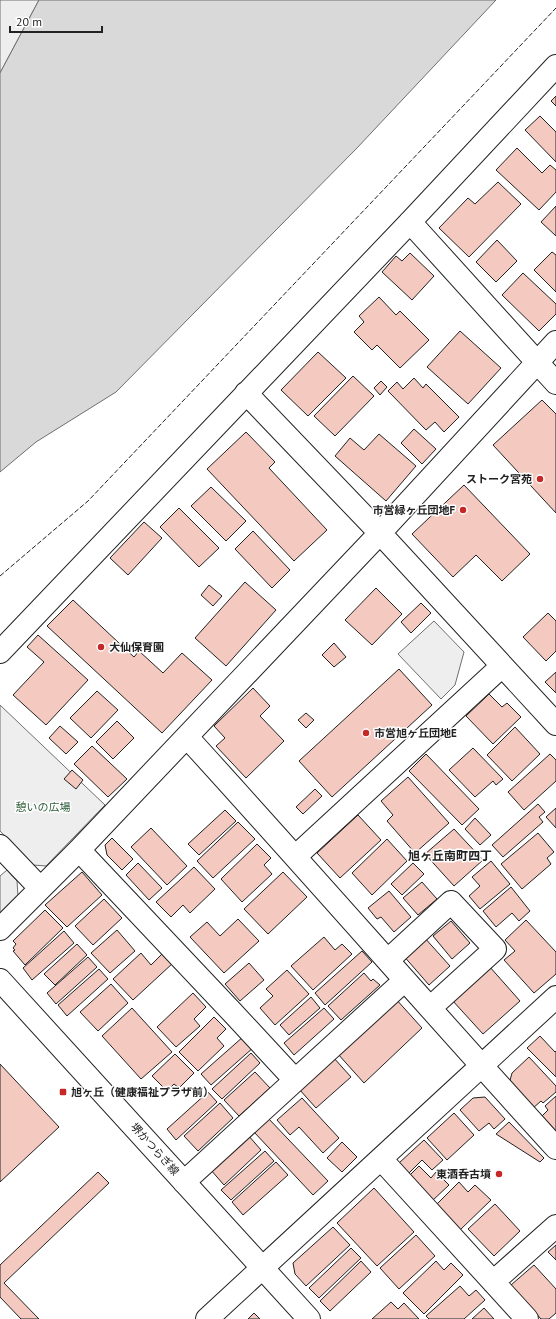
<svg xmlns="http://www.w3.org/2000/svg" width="556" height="1319" viewBox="0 0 556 1319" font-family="'PT Sans','Noto Sans JP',sans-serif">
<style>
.green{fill:#eee;stroke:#6f6f6f}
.parking{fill:#ededed;stroke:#6f6f6f}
.water{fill:#d9d9d9;stroke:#6f6f6f}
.building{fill:#f3c9c0;stroke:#222}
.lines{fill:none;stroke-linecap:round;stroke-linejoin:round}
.minor-casing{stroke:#222;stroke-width:24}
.major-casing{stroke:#222;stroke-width:24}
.minor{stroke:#fff;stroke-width:22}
.major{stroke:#fff;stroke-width:22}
.fence{stroke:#222;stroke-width:1;stroke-dasharray:5 2;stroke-linecap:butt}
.poi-dot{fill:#c62828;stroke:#fff;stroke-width:1.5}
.labels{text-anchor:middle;stroke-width:3;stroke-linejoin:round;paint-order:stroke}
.poi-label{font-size:11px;font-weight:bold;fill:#222;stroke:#fff;text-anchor:end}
.park-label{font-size:11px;fill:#2f5e38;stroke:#fff}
.street-label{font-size:11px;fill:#222;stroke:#fff}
.neighbourhood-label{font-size:12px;font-weight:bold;fill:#222;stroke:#fff}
</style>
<rect width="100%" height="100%" fill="#fff"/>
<path class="green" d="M0,0H39L0,73Z
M434,621L464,652L455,685L441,699L398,654Z
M0,705L105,805L46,866L33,865L0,831Z"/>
<path class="parking" d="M7,870L17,881L18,896L0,915V876Z"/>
<path class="water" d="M39,0H496L357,148L116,392L36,442L0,472V73Z"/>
<path class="building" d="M556,96V106L551,101Z
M540,116L556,132V162L525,130Z
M517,148L542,173L550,165L556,170V192L539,210L496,170Z
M498,182L521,204L469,257L439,228L468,198L475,204Z
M556,206V236L541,222Z
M497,240L517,261L496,282L476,262Z
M552,252L556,255V292L534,270Z
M410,253L434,276L412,300L382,272L396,256L402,261Z
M523,273L556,304V314L539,331L502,295Z
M379,297L396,315L400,311L429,340L400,368L377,345L372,350L354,332L364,322L359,316Z
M460,331L501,368L468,404L427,367Z
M318,352L346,378L308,416L281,390Z
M353,376L374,396L335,436L314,416Z
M414,378L423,388L426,384L459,417L444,432L435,422L426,430L388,391L397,382L403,389Z
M381,381L387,387L380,395L374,388Z
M542,400L556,414V513L493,445Z
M414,429L436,449L422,464L401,443Z
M246,432L275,462L269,468L327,530L294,561L207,469Z
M379,434L416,466L386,501L335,456L350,438L364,450Z
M464,485L530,554L502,581L476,555L453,577L412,534Z
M211,487L246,521L226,541L191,506Z
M179,508L219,548L199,567L160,527Z
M144,522L162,538L128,575L110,558Z
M253,531L290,570L272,588L235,549Z
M245,582L276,610L226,666L195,638Z
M209,585L222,596L213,606L201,595Z
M376,588L402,614L372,645L345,620Z
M73,600L134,657L139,651L163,673L182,653L212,680L162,733L47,626Z
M421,603L431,613L411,633L401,622Z
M548,613L556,621V651L546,661L523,637Z
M38,635L88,680L46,725L13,695L44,662L27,647Z
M334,643L346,657L334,667L322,655Z
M399,669L432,705L332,797L299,761Z
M556,672V693L545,682Z
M253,688L270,706L260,716L284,741L246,778L216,746L225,738L214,726Z
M97,691L118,710L91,738L70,718Z
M489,694L502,707L507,703L521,717L493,744L466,716Z
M306,713L314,720L306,728L298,720Z
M117,721L134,738L113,759L96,742Z
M60,726L78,742L66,754L49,738Z
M515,727L540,754L512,781L487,755Z
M92,746L127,779L108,797L74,764Z
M473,748L503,779L496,785L493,781L475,797L449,770Z
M426,754L479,809L462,825L409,771Z
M550,754L556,760V781L524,810L508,792Z
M72,770L83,780L76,789L64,779Z
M408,777L449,823L415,853L387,821L393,815L381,801Z
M315,789L322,796L303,814L296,807Z
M538,804L545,812L539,817L543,822L503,857L492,845Z
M556,808V828L546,817Z
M225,810L236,821L199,855L188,844Z
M358,815L381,840L340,878L317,853Z
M475,818L491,835L480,845L465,829Z
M238,822L255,839L213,878L197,861Z
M151,828L187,866L167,885L131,847Z
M454,829L483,860L454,886L425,854Z
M538,833L554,852L547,858L551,864L522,889L501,864Z
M112,838L133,859L122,870L107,855L105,845Z
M387,839L407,861L372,895L352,873Z
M257,844L271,858L264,865L272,874L242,902L221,879Z
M491,861L510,884L480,909L469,896L480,886L472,877Z
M138,863L162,888L149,900L126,875Z
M413,863L424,874L402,895L391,884Z
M194,867L215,889L190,913L183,905L171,917L156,902Z
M82,872L102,895L67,927L45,905Z
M283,872L307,897L268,934L244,909Z
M422,882L437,899L418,915L403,898Z
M511,887L530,911L519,921L512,913L496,927L483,911Z
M389,891L411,917L394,932L381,917L377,919L368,908Z
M104,899L122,918L93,945L75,926Z
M45,910L63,928L25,965L13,951L15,950L13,948L16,944L13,941Z
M238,919L259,941L224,973L190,937L207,922L220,936Z
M526,920L556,952V974L534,993L504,960L515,951L505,940Z
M451,921L470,943L452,959L433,936Z
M117,930L135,951L110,973L91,953Z
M64,931L74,943L32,980L23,968Z
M423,936L450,966L429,985L402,954Z
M324,937L335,950L342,944L352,954L313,990L291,966Z
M77,944L87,955L55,985L44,974Z
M362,951L372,962L325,1005L315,993Z
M141,953L151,965L163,953L173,963L133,1000L113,979Z
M88,957L97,967L56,1004L47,993Z
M249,963L264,980L240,1001L225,984Z
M489,966L520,1001L483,1034L452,1000Z
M99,969L108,979L67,1016L58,1005Z
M287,970L309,994L275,1025L260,1008L273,996L266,989Z
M364,973L371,981L373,979L380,985L341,1020L328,1006Z
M111,984L128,1003L98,1031L80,1012Z
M193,993L206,1007L194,1019L200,1026L176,1047L157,1027Z
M311,997L320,1008L289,1035L280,1025Z
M395,998L422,1028L364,1083L337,1053Z
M132,1008L172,1052L141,1079L102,1036Z
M324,1008L334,1019L294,1055L284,1043Z
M214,1017L226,1029L217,1038L224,1046L198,1071L179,1052Z
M244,1036L254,1047L211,1085L201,1074Z
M540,1036L555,1052L556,1051V1077L527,1048Z
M251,1053L260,1063L222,1099L212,1089Z
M175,1054L194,1073L179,1088L174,1084L167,1091L152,1076Z
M333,1057L351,1077L316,1108L299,1089Z
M529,1057L556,1086V1092L543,1103L541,1101L532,1109L509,1084L512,1073Z
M0,1064L59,1127L0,1182Z
M255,1072L270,1088L239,1116L224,1100Z
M208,1092L217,1102L176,1140L167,1129Z
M556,1096V1131L542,1116L548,1110L545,1106Z
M485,1097L505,1119L494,1129L489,1123L479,1131L460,1110L473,1098Z
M302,1098L339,1138L323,1153L299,1127L290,1135L277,1120Z
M220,1103L233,1118L198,1151L184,1136Z
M454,1113L474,1135L447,1160L427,1138Z
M268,1118L328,1181L313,1195L254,1132Z
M509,1122L544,1158L540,1162L496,1134Z
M248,1135L261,1150L224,1185L210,1169Z
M424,1140L443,1160L432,1170L422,1160L409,1173L399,1163Z
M342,1142L357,1157L342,1172L327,1158Z
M265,1151L274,1161L231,1200L221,1190Z
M276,1162L288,1175L243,1215L232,1202Z
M419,1166L431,1178L436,1172L449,1185L432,1201L408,1177Z
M98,1172L109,1183L4,1283L39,1319H21L0,1297V1265Z
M459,1182L468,1192L475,1185L491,1200L460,1230L436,1205Z
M374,1188L414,1232L377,1266L337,1223Z
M495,1204L520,1231L494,1256L468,1229Z
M333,1227L350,1245L306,1286L295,1274L293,1263Z
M416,1235L435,1256L399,1289L380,1268Z
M556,1245V1260L548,1252Z
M351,1248L361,1258L319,1298L309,1288Z
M361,1261L371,1272L330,1311L320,1301Z
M436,1261L444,1270L451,1263L463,1275L424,1314L403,1293Z
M534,1265L556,1289V1313L549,1319H541L511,1285Z
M460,1286L469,1296L476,1290L485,1300L464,1319H429L426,1316Z
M391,1302L398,1309L404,1303L419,1319H372Z
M484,1308L494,1319H472Z
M254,1313L260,1319H248Z"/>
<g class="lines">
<defs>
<path id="minor" d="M410,222L556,383
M246,393L380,533L556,724
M0,652L410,222L556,66
M187,737C311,873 432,1012 556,1148
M0,846L40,888
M79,850L232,1012L295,1080
M296,856L502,666
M0,929L79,850L380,533L556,342
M388,960L451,902L495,949L430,1008
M381,1159L527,1319
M184,1182L405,980
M493,1282L556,1226
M207,1319L556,997"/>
<path id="major" d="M0,980L309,1319"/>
</defs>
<use href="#minor" class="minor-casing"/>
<use href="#major" class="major-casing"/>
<use href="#minor" class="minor"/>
<use href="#major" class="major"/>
<path class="fence" d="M0,576L88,501L556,8"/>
</g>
<g class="poi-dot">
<circle cx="540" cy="479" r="4"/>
<circle cx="463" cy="510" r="4"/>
<circle cx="101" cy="647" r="4"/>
<circle cx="366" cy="733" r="4"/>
<rect x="59" y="1088" width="8" height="8" rx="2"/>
<circle cx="499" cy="1174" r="4"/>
</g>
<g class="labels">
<g class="poi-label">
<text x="532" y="483">ストーク宮苑</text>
<text x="455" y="514">市営緑ヶ丘団地F</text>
<text x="109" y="651" text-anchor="start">大仙保育園</text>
<text x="374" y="737" text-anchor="start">市営旭ヶ丘団地E</text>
<text x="71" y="1096" text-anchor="start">旭ヶ丘（健康福祉プラザ前）</text>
<text x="491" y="1178">東酒呑古墳</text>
</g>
<g class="park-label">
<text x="43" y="811">憩いの広場</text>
</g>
<g class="street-label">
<text transform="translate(155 1149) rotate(48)" y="4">堺かつらぎ線</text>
</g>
<g class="neighbourhood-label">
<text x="450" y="860">旭ヶ丘南町四丁</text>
</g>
</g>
<path d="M10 26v6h92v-6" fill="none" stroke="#222222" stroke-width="2"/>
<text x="16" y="26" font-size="12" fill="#222222" stroke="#ffffff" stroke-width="3" paint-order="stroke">20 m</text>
</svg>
